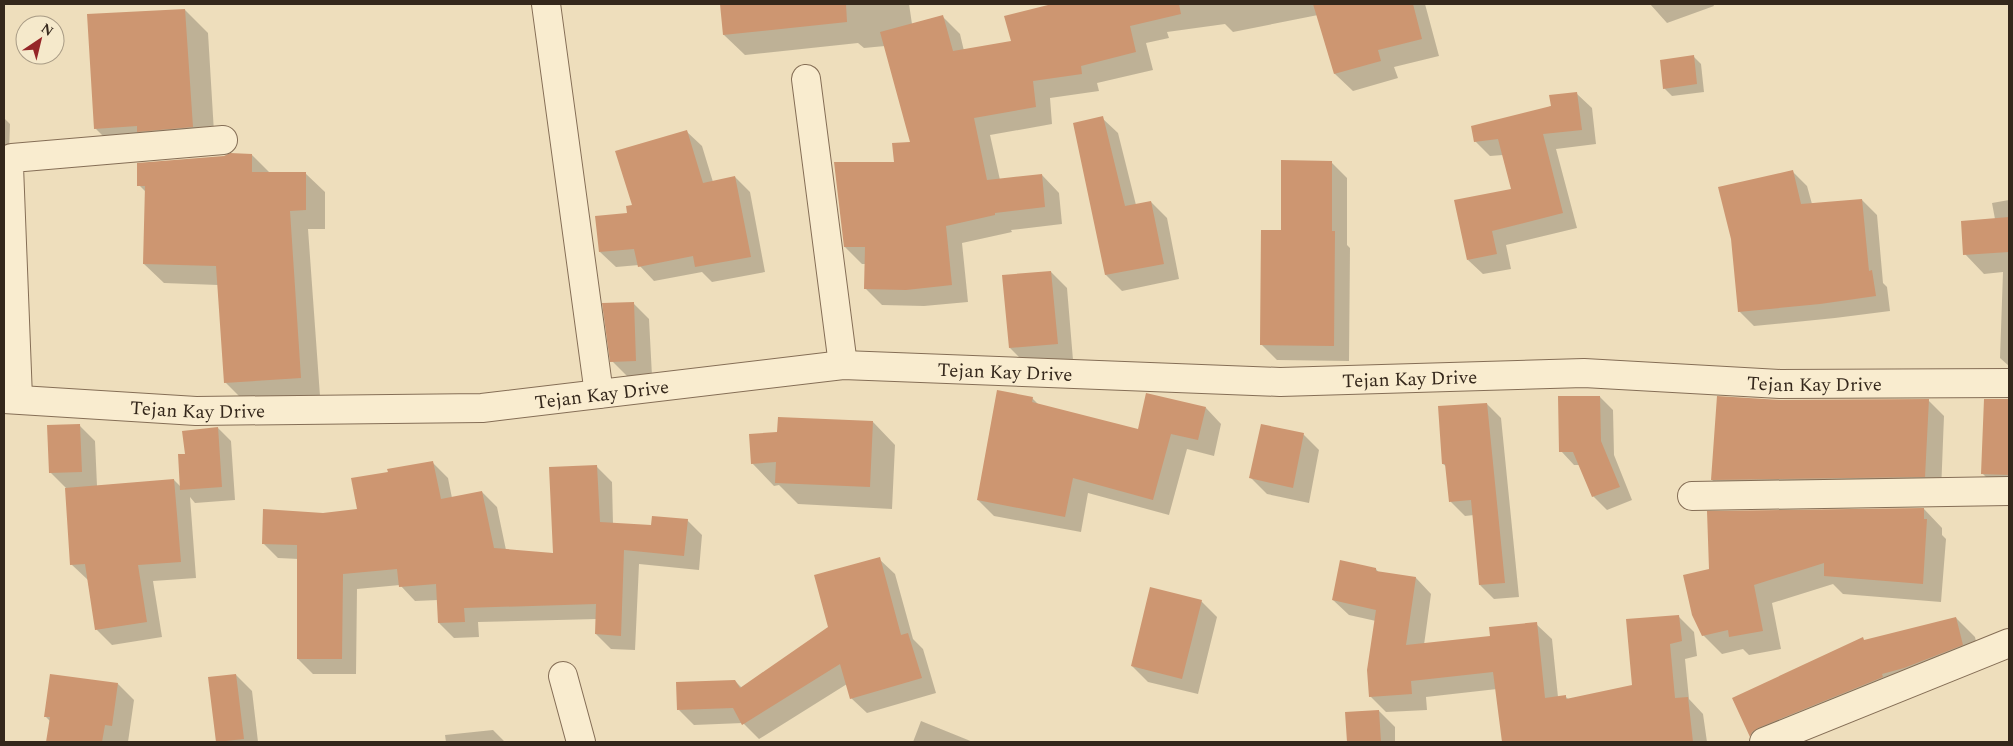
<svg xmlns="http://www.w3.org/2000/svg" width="2013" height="746" viewBox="0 0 2013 746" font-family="Spectral,serif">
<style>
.shadow{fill:#0003}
.building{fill:#cd9671}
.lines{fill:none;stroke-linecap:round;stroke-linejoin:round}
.minor-casing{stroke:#856e56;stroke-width:30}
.minor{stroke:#f9eccf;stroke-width:28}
.labels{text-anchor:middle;stroke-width:4;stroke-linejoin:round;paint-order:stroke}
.street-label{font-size:19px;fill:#34271b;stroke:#f5e9cb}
</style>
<rect width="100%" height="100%" fill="#eedebc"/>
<path class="shadow" d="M721,4H909L912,24L942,16L960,34L964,51L1013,42L1006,17L1057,4H1425L1439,56L1394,67L1398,78L1353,91L1335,74L1318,15L1233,32L1225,24L1167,32L1169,38L1146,43L1153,70L1097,83L1099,91L1050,98L1052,124L990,135L1000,180L1042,175L1059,193L1062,224L1011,230L1012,232L962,243L968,302L924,306L882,305L865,288L866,264H862L845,247L896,164L912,143L885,46L864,48L858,43L745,55L724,35Z
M1650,4H1713L1714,6L1667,23Z
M185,10L208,33L215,149L118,151L95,128Z
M1693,56L1701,64L1704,92L1672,96L1664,88Z
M1577,94L1592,108L1596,144L1556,149L1577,228L1506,245L1511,269L1483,274L1468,260L1512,190L1503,155L1490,156L1475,141Z
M4,118L10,124L4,289Z
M1102,118L1118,133L1136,205L1151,202L1167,218L1179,279L1122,291L1106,275Z
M686,131L702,146L713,182L735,177L750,192L765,272L712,282L702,272L654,281L639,265L616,267L600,252Z
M252,155L270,173H305L325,192V229H308L320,396L244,401L225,382L218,285L164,283L144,264L146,192L139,185L225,157Z
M1331,162L1347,178V245L1350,248L1349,361L1277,360L1261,344L1282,231Z
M1792,171L1807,186L1812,204L1862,200L1877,215L1883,283L1887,287L1890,311L1835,318L1754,326L1739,311Z
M2009,200V366L2000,358L2003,272L1984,274L1965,254L1995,219L1992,203Z
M1051,272L1067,288L1073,360L1026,364L1010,348Z
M633,303L649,319L652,376L628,377L612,361Z
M1600,397L1613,410L1614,455L1632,500L1607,510L1593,496L1580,465H1574L1561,451Z
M1032,398L1040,406L1139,430L1206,408L1221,424L1214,456L1187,449L1169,515L1088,493L1081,532L994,516L978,500Z
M2009,399V490L1998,489L1982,473L1985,400Z
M1928,400L1944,416L1941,492L1728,495L1712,480L1780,401Z
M1487,404L1501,418L1519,597L1494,599L1480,585L1474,515L1465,516L1451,502L1447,467L1443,464Z
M873,422L895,445L892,509L798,504L779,485L774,486L752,463Z
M80,426L95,441L97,486L174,480L182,488L186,455L218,428L231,441L235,500L195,503L190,497L196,578L153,581L162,637L112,645L96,629L88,580L71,564L66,488L50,472Z
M1303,434L1319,450L1309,503L1267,494L1251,478Z
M433,463L448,478L452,498L482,492L497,507L506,550L555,554L597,467L612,482L613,524L652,526L687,520L702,535L699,570L639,564L635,650L611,649L596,634L597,619L478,622L479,637L454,638L439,623L438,600L415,601L400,585L357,589L356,674H313L298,659L299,559L278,558L263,543L323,514L358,510Z
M1924,509L1942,528V535L1946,539L1941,602L1843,594L1833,584L1772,603L1781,649L1749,655L1743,649L1722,654L1703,635L1710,570Z
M879,559L895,574L913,639L923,649L936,693L867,713L851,698L847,684L759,739L743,723L694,725L679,710L735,681L742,688L830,628Z
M1376,569L1379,573L1416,578L1431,594L1424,645L1491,637L1536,624L1552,639L1558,697L1565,696L1569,700L1633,686L1678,616L1694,632L1697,656L1685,659L1689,699L1703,714L1707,742H1503L1497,689L1426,697L1427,710L1386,712L1370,696L1376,621L1349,615L1333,600Z
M1201,601L1217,617L1198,694L1148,682L1132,666Z
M1956,618L1975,637L1981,663L1757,742L1751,736L1733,699L1865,641Z
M236,675L252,691L258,742H217L209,678Z
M118,684L134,700L128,742H47L50,721L45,716Z
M1379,711L1395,727V742H1348L1346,713Z
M921,721L973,742H913Z
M493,730L505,742H446L445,735Z"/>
<path class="building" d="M720,4H846L847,22L723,35Z
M1052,4H1179L1181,14L1130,26L1136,52L1081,66L1082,74L1033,81L1036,107L974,118L987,180L1042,174L1045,207L995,213V215L946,226L952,285L906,290L864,289L865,247H844L834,162H894L892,143L910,142L880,32L943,15L953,51L1011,41L1004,16Z
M1313,4H1413L1422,39L1378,50L1381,61L1334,74Z
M185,9L193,127L137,132V126L94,129L87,14Z
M1694,55L1697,84L1663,89L1660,60Z
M1577,92L1582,130L1543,134L1563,213L1492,231L1497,254L1467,260L1454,200L1511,189L1498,139L1474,142L1471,126L1551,106L1549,95Z
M1103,116L1125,206L1151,201L1164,264L1105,275L1073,123Z
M687,130L703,183L735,176L751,257L695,267L693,256L638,267L634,249L599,252L595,216L627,213L626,206L632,205L615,151Z
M230,153L252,154V172H306V210L290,211L301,378L224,383L216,266L143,264L145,186H137V163L224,156Z
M1281,160L1332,161V231H1335L1334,346L1260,345L1261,230H1281Z
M1793,170L1801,204L1862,199L1869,271L1872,270L1876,296L1820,304L1738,312L1731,239L1718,187Z
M2009,217V252L1963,255L1961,221Z
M1051,271L1058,344L1009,348L1002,275Z
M634,302L636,361L610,362L602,303Z
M997,390L1033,397L1032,402L1138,429L1146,393L1206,407L1198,440L1171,434L1153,500L1073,478L1065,517L977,500Z
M1558,396H1600L1601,441L1620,487L1592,497L1573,452H1559Z
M1717,396L1780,400L1929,399L1925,477L1711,480Z
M1984,399H2009V475L1981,474Z
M1487,403L1505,583L1479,585L1471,500L1449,502L1445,464H1442L1438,406Z
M778,417L873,421L870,487L775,483L776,462L751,464L749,434L777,432Z
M80,424L82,472L49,473L47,425Z
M1261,424L1304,433L1293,488L1249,478Z
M218,427L222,487L180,490L178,454H185L182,431Z
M433,461L441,499L482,491L494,548L553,553L549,467L597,465L600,522L651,525L652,516L688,519L684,556L624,550L621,636L595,634L596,604L464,608L465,622L438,623L436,584L399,587L397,569L343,574L342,659H297V545L262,544L263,509L323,513L357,509L351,478L388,472L387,469Z
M174,479L181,562L138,565L147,622L95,630L85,564L70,565L65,488Z
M1924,508V519H1927L1923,584L1824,576V563L1754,585L1763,631L1729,637L1728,630L1702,636L1692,615L1683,575L1709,569L1707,511Z
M880,557L901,635L908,633L922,678L850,699L840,664L742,725L733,708L677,710L676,682L735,680L740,688L828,627L814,575Z
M1340,560L1376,568V571L1416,577L1406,645L1490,636L1489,627L1537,622L1545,698L1566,695V699L1632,685L1626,619L1679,615L1682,641L1670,644L1675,698L1688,697L1693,742H1502L1493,672L1411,681L1412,694L1369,697L1367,670L1376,610L1332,600Z
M1150,587L1202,600L1182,679L1131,666Z
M1956,617L1963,645L1904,668L1882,674L1883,677L1758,728L1752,732L1750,737L1732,698L1863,637L1864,640Z
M50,674L118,683L112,726L105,725L102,742H46L50,717H44Z
M236,674L244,739L216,742L208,677Z
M1379,710L1381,742H1347L1345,712Z"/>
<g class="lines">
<defs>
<g id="minor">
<path d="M546,4L599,394"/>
<path d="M806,79L843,365"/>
<path d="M18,398L9,166L12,158L223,140"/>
<path id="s1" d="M4,399L196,411L482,408L843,365L1280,382L1584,373L1780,384L2009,383"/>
<path d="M1692,496L2009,491"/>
<path d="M563,676L581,742"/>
<path d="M1764,742L2009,643"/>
</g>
</defs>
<use href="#minor" class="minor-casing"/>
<use href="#minor" class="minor"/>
</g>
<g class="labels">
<g class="street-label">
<text dy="7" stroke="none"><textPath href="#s1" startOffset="1004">Tejan Kay Drive</textPath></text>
<text dy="7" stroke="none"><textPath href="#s1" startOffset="1409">Tejan Kay Drive</textPath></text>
<text dy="7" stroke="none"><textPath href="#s1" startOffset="1814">Tejan Kay Drive</textPath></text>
<text dy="7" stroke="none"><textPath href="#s1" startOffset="599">Tejan Kay Drive</textPath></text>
<text dy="7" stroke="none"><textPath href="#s1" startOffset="194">Tejan Kay Drive</textPath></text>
</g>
</g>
<rect width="2013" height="746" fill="none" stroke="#34271b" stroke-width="10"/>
<g transform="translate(40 40) rotate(35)"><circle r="24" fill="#f5e9cb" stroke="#a89b85"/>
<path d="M0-4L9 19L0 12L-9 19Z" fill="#952527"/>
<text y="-8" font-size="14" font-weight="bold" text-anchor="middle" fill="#34271b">N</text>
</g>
</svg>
